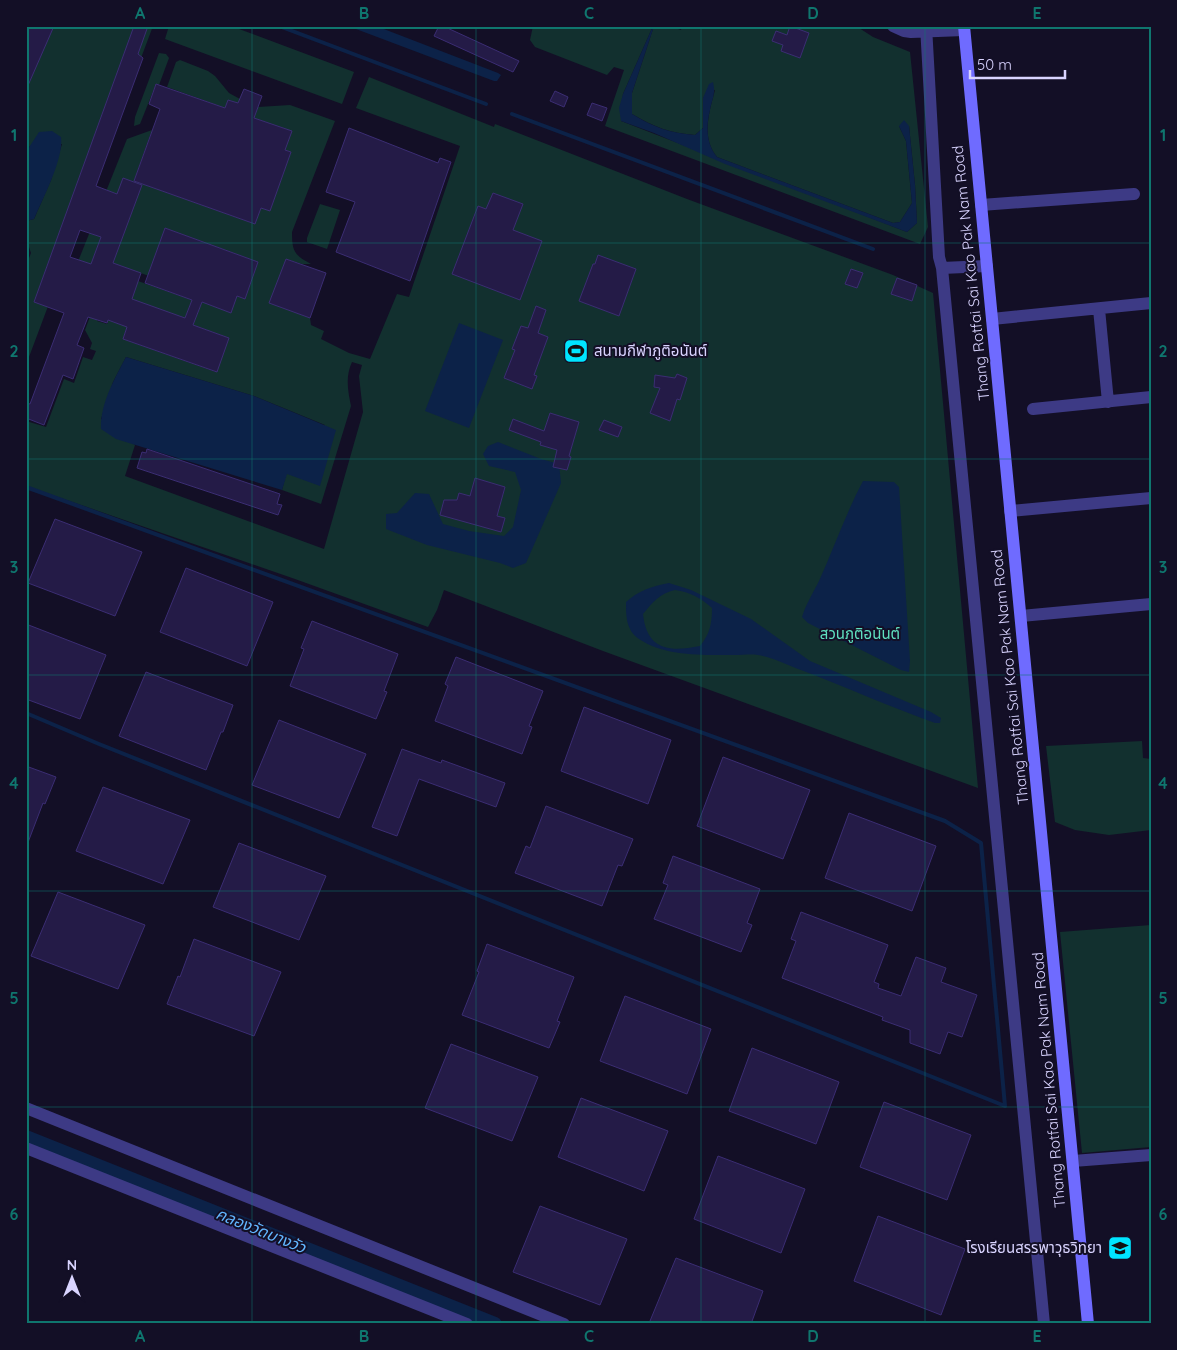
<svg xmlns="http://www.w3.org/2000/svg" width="1177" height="1350" viewBox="0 0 1177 1350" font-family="Quicksand,'Noto Sans Thai',sans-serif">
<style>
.green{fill:#12302f;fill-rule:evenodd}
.water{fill:#0c2248;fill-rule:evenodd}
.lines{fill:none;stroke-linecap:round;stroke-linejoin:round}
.stream{stroke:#0c2248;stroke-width:4}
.canal{stroke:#0c2248;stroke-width:14}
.building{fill:#241b47;stroke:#3b2d73;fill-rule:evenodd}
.street{stroke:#3d3a85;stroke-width:12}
.secondary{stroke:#6f6bff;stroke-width:12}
.grid{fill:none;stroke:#0f766e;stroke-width:1;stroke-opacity:0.55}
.labels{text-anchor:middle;stroke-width:4;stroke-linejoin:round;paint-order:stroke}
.street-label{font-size:15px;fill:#d9d4ff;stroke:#130f26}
.poi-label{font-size:15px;fill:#d9d4ff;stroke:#130f26;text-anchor:start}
.park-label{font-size:15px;fill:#5fe0c0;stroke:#130f26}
.water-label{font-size:16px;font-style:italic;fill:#62b6ff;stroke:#130f26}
.neatline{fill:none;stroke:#0f766e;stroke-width:2}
.grid-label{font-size:16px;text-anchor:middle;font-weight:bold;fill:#0f766e}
</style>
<rect width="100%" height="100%" fill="#130f26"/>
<path class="green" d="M47,26H153L26,365V266L31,253L28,244L26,243V221L34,219L51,180L62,144L30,146L26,152V73Z
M169,26H231L354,72L342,104L165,39Z
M533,26H653L623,94L621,121L907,232L917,223L915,185L909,126H899L906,141L912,203L900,222L893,223L717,157C701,138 709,112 715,90L703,98V128L695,135C670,133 654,127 632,114V93L654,26H669L681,30L682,26H856L873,37L910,52L928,227L920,244L605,126L624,70L614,67L607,75L535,47L530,40Z
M159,53L166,54L169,58L159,85L156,84L140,124L134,126L135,117Z
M180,60L208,71L215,76L229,93L240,99L238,103L228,100L225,108L167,87L176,62Z
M369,77L494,127L495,124L687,199L893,275L933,293L978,788L603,651L444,590L437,610L428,627L295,579L26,486V421L46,427L64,379L74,383L83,357L92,360L96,351L90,349L92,343L85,330L94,306L100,309L97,321L107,324L112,311L138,281L192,300L185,318L127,327L123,339L216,372L229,338L193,325L202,302L231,312L211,287L245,299L258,262L165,228L189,290L95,257L92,265L71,279L127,139L152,130L134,181L255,224L261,208L270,210L291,152L285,150L291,131L254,118L258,107L290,105L335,121L292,232C292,251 294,255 311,264H302L286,259L270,303L310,318L311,325L324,331L321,339L349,353L370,359L397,294L409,297L460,146L356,108ZM126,357L254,396L325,425L286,474L282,490L321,504L351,406C348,391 345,377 352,362L362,365L359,376L363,412L324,549L125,476L135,445L101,419L113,382Z
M320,204L340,210L327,249L307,242V238Z
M1142,741L1143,758L1151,759V830L1109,835L1075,830L1055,822L1046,746Z
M1151,925V1147L1082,1153L1060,932Z"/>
<path class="water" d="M348,26H376L498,73L501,75L497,81H494Z
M653,26H654L632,93V114C653,127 670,133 695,135L703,128V98L709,84L713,82C716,94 712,99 710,110C706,126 706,144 717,157L893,223L900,222L912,203L906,141L899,126L904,120L909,126L915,185L917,223L907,232L725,164L654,133L621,121L619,108L623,94Z
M52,131L61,137C64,158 43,198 34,219L26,221V152L39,132Z
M459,323L503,340L469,428L425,411Z
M126,357L254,396L336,430L320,486L287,474L282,490L116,439L101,429C100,404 115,378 126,357Z
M498,442L541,459L559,464L561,483L526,563L513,568L500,563L427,545L386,529V514L397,513L415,493L429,494L443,524L469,531L504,536L513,527L521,490L515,472L489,466L483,454L488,446Z
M863,481L894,482L899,487L910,661L909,672L901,670L808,623L802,617C806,604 813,593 819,581C834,548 846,513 863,481Z
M669,583L691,590L751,619L810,661L931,712L941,718L940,723H935C890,707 846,687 801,670C787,665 772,657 758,655C751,654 742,655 735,655C704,655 666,657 639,639C626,630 626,616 626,602C638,591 652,586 669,583ZM675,590C690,592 701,598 712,608C712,623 710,634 700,646C670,652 647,651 643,614C652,603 660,593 675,590Z"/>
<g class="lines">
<path class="stream" d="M279,26L486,104
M512,114L873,249
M26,487L945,821L981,843L1005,1106L99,744L26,713"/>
<path class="canal" d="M26,1137L495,1324"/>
</g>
<path class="building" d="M26,26H54L26,90Z
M134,26H148L138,54L143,58L96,186L117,194L123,178L142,185L113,263L141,273L132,299L185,318L192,300L145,283L165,228L258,262L245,299L237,296L231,313L202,302L193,325L229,338L217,372L123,339L127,327L108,320L107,323L88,317L77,345L84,348L73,379L63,375L44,425L26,418V403L30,404L64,313L34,302ZM80,230L101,237L91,264L70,257Z
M439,26H443L519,61L513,72L434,36Z
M790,26L809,33L800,58L781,51L783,45L772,41L776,31L787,35Z
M156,84L225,108L228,100L238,103L244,89L262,96L254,118L292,131L285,150L291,152L270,211L261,208L255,224L134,181L160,109L149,104Z
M555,91L568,97L564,107L550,101Z
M592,103L607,108L602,121L587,115Z
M349,128L438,163L440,158L451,162L410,281L336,252L355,202L326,192Z
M493,193L523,204L513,230L542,241L520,300L452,274L478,206L486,209Z
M598,255L636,269L619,316L579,301L593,264H595Z
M286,259L326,273L310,318L269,303Z
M851,269L863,273L857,288L845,284Z
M897,278L917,285L912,301L891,294Z
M536,306L546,310L538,333L548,337L534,375L537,376L532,389L504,378L515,350L512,349L521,326L528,328Z
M677,374L687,378L680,400L677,399L670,421L650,413L660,388L654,387L655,375L675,378Z
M550,413L579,422L569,456L571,457L567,470L553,467L557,450L540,445L541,442L509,430L513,419L544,431Z
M604,420L622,427L618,437L599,430Z
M147,449L280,494L277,504L282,505L278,515L137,468L142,452L146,453Z
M475,478L505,487L497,516L505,518L501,532L440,515L444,500H457L459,493L470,496Z
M55,519L142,552L115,616L28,583Z
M186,568L273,602L247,666L160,632Z
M312,621L398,654L384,691L387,692L376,719L290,686L304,649L301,648Z
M26,624L106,655L80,719L26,699Z
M456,657L543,691L529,726L532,727L522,754L435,721L448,686L445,684Z
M146,672L233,705L223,732H221L206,770L119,736Z
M584,707L671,740L648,804L561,771Z
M279,720L366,754L339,818L252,785Z
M402,749L441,763L442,760L505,783L496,807L419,779L397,836L372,827Z
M723,757L810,790L783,859L697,826Z
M26,766L56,777L45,804L43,803L27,845Z
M103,787L190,820L163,884L76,851Z
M546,806L633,839L622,866L618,865L602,906L515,873L526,846L530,848Z
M849,813L936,846L912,911L825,878Z
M239,843L326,876L299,940L213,907Z
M673,856L760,889L747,923L752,925L741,952L654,919L668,885L663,883Z
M58,892L145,925L118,989L31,956Z
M801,912L888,945L874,982L879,984L878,988L901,996L916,957L946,968L941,982L977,995L962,1037L948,1032L940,1054L910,1043V1030L882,1020L883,1017L782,978L796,941L791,939Z
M194,939L281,972L254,1036L167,1004L178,976L180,977Z
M487,944L574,977L557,1021L560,1022L549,1048L462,1015L479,972L477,971Z
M625,996L711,1029L687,1094L600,1061Z
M451,1044L538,1077L512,1141L425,1108Z
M752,1048L839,1082L816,1144L729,1111Z
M581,1098L668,1131L644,1191L558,1157Z
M884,1102L971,1135L947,1200L860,1167Z
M718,1156L805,1189L781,1253L694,1219Z
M540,1206L627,1239L600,1305L513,1272Z
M878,1216L965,1249L941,1315L854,1281Z
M676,1258L763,1291L751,1324H656L650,1321Z"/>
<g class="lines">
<path class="street" d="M893,26L904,31L911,32L964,30
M926,26L939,257L942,268L1044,1324
M981,205L1134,194
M942,268L987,266
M1099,309L1108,402
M992,319L1151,303
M1033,409L1151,397
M1010,511L1151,498
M1021,616L1151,604
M26,1108L564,1324
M26,1148L467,1324
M1073,1161L1151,1155"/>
<path class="secondary" d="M964,26L1088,1324"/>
</g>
<path class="grid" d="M252,26V1324M476,26V1324M701,26V1324M925,26V1324M26,243H1151M26,459H1151M26,675H1151M26,891H1151M26,1107H1151"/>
<defs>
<symbol id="stadium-square" viewBox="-11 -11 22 22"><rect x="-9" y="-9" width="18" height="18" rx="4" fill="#00e5ff" stroke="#130f26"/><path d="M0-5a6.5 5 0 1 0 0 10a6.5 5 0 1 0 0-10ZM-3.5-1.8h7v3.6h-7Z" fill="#111"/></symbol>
<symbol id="school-square" viewBox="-11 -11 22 22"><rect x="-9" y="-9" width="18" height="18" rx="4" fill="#00e5ff" stroke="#130f26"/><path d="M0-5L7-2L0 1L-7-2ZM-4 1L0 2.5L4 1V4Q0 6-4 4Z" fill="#111"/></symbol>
</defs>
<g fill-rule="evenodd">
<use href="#stadium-square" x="562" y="337" width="28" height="28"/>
<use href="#school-square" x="1106" y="1234" width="28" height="28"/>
</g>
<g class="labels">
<g class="street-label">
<text transform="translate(971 273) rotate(-96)" y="5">Thang Rotfai Sai Kao Pak Nam Road</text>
<text transform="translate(1010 677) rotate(-96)" y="5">Thang Rotfai Sai Kao Pak Nam Road</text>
<text transform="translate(1049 1080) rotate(-95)" y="5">Thang Rotfai Sai Kao Pak Nam Road</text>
</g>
<g class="poi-label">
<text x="594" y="356">สนามกีฬาภูติอนันต์</text>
<text x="1102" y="1253" text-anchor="end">โรงเรียนสรรพาวุธวิทยา</text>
</g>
<g class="park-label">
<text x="860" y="639">สวนภูติอนันต์</text>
</g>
<g class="water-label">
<text transform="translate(261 1230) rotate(22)" y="6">คลองวัดบางวัว</text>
</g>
</g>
<rect width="1177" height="1350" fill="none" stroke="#130f26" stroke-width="55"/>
<g transform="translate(72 1278)" stroke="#130f26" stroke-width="4" paint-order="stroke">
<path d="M0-4L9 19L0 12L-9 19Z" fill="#d9d4ff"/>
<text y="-8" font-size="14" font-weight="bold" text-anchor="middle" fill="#d9d4ff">N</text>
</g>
<path d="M970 70v8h95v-8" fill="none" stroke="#d9d4ff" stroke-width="2.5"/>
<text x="977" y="70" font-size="15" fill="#d9d4ff" stroke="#130f26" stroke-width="4" paint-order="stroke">50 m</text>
<rect x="28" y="28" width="1122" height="1294" class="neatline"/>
<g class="grid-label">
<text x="140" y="19">A</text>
<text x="364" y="19">B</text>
<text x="589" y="19">C</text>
<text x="813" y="19">D</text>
<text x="1037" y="19">E</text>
<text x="14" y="141">1</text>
<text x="1163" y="141">1</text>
<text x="14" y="357">2</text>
<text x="1163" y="357">2</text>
<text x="14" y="573">3</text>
<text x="1163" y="573">3</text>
<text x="14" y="789">4</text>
<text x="1163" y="789">4</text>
<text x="14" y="1004">5</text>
<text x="1163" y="1004">5</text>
<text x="14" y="1220">6</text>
<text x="1163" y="1220">6</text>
<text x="140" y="1342">A</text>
<text x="364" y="1342">B</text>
<text x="589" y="1342">C</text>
<text x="813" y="1342">D</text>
<text x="1037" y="1342">E</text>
</g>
</svg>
